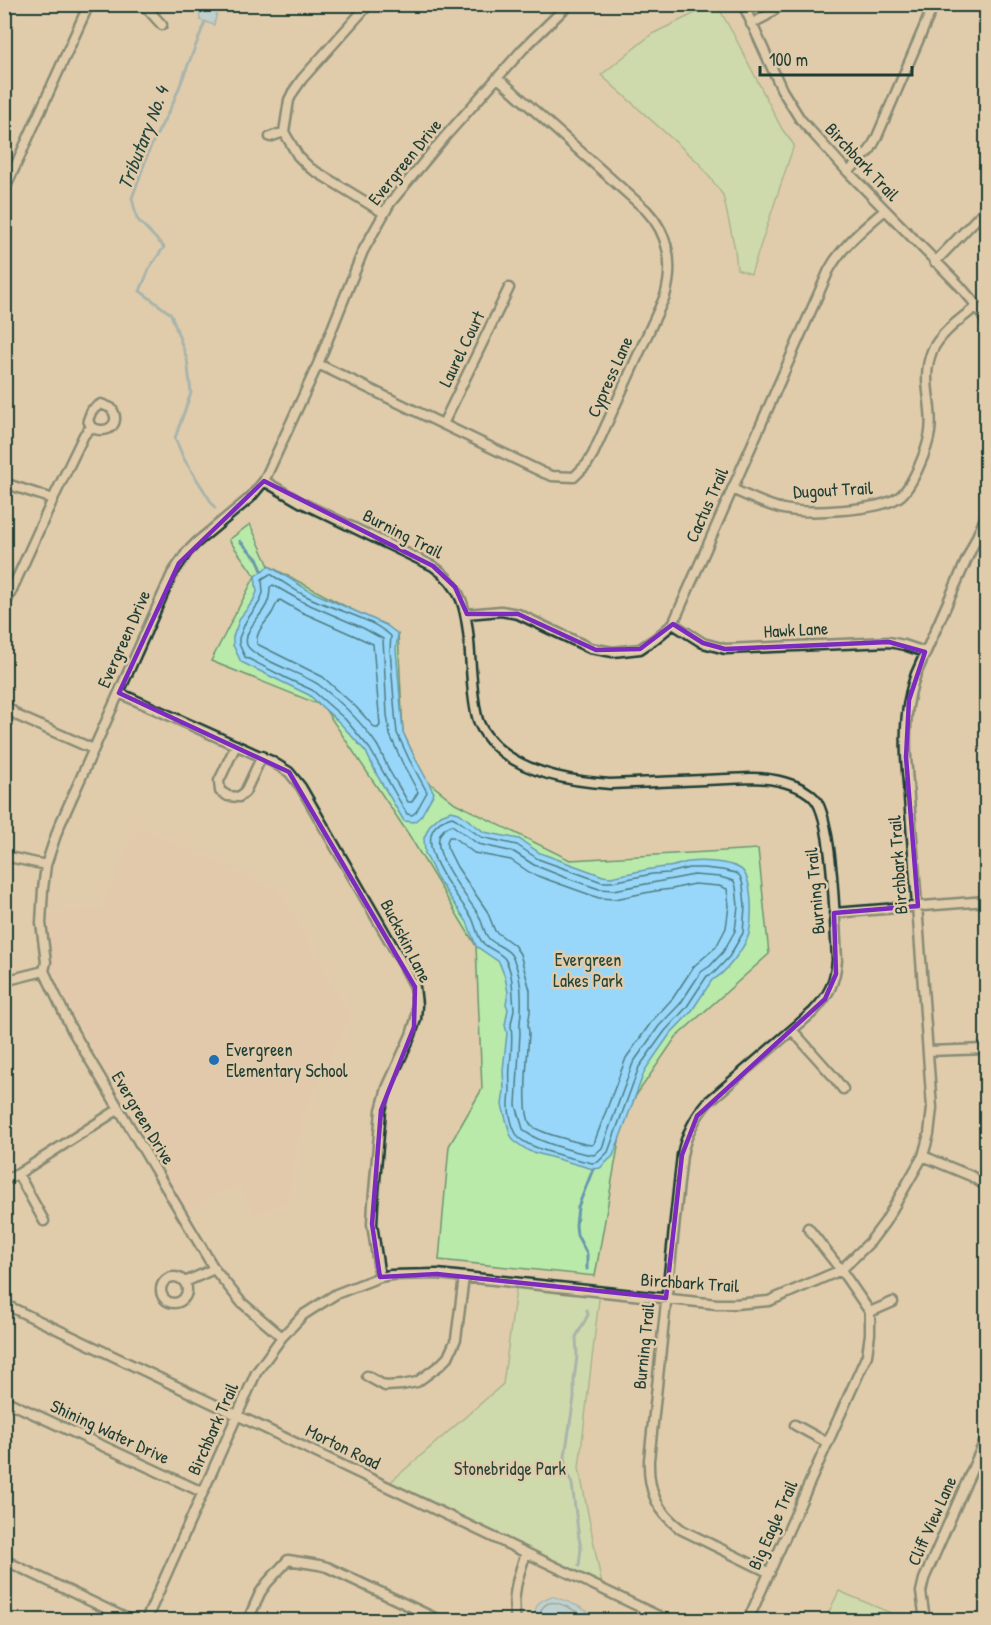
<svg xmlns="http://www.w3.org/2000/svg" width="991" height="1625" viewBox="0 0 991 1625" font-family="'Patrick Hand',sans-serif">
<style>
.built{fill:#e5c6aa}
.green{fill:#b9eaaa;stroke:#6c946f;stroke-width:1.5}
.water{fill:#98d7f9;stroke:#6899aa;stroke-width:1.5}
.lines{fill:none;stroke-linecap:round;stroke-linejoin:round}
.shore{stroke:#4f7b83;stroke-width:1.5}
.stream{stroke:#6899aa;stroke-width:3}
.minor-casing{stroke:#1f3d34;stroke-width:13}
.minor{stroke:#e0ccab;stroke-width:8}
.marked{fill:none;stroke:#7b2cbf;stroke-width:4.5;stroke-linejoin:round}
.poi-dot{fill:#1f6fb2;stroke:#e0ccab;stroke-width:2}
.labels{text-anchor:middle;stroke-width:5;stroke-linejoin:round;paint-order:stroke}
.street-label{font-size:18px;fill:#1f3d34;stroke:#e0ccab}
.park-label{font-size:18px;fill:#27463a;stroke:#e0ccab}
.poi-label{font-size:18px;fill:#1f3d34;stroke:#e0ccab;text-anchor:start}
.water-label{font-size:20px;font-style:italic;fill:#25453e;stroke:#e0ccab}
</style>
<rect width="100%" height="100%" fill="#e0ccab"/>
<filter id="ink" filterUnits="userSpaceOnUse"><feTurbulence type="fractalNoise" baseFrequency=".0167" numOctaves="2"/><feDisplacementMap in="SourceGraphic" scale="12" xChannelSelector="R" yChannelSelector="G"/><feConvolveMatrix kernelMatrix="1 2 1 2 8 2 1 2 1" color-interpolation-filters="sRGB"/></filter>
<g filter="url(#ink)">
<path class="built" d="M137,826L279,889L351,1015L304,1114L288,1203L253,1215L239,1183L185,1213L122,1105L50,969L46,912L101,908Z"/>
<path class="green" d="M714,4L717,5L735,37L782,129L794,145L751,274L737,269L735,249L723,195L699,163L601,75L652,34Z
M250,524L269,566L398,634L403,733L426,780L455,803L570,860L758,849L769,954L676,1037L624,1113L595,1276L439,1260L449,1146L482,1089L476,946L409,835L323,706L211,661L255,576L229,540Z
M517,1282L600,1291L579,1468L603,1590L386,1486L503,1384Z
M839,1591L907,1620H825Z"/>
<path class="water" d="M196,5H219L214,25L200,20L199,9Z
M269,566L308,590L386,625L398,634L396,649L403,732L414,756L434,793L421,816L414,822L404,821L378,777L366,752L340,723L309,695L241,662L233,645V637L240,618L253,601L257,592L255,576Z
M451,811L459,813L484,832L519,839L540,853L603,876L611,877C630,873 648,869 666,867C674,867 681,863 689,862C702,860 728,862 739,868C754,875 752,920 749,934C745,947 725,975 712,980L691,1012L670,1034L645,1070L613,1156L600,1168L593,1169L529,1151L514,1141L510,1134L502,1105L504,1090L503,1070L507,1033L505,1025L508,1009L506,1004L508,992L505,977L499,962L476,946L467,922L437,878L425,853L424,838L430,825L441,815Z
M552,1596C569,1602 584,1607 598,1620H536C533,1606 538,1601 552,1596Z"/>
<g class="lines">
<path class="shore" d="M270,574C282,581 294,590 306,596C333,610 368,616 391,636L390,649L395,714L397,733L409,759L427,792L416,812L412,815L407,814L370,749L345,719L312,690L288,679L245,657L239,644V638L246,621L259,603L263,593L262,579Z
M273,585L303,602L363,628L383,639L387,715L390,735L402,762L418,792L412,802H408C402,791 395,781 389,770C385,762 382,753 377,745C362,723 340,701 319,685C306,675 252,658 247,645C243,632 258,619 264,609C269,602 270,594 270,587Z
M280,600L299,611L373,644L380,725L378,728H375L356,707L323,677L257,644C255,631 266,623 272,613C275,608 276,603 280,600Z
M452,817L456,819L481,837L517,845L538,859L602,882H612L652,874L669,873L689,868H704L722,870L736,873L740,876L743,885L745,906L743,933L729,957L714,973L707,976L686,1008L665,1031L639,1067L608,1152L598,1162L592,1163C575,1159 532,1150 519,1138C513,1131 508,1113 509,1103C509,1099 510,1094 510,1090C510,1082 509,1074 510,1067C511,1053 513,1040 511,1026C511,1020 514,1014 514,1008C512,993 514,974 505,959C500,952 489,949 483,943C477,937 476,926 472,918C459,896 399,831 452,817Z
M452,825L478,844L514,852L534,865L564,877L599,889L614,890L694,875L720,877L734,881L736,887L738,906L735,931L723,952L710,966L701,972L680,1004L659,1026L633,1063L602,1148L594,1155C578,1153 532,1141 523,1129L516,1105L520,1033C519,1025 521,1018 521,1010C522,993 520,972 512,956C506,946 492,945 487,936C483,929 482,921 478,914C468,897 414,837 452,825Z
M449,837H453L474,853L511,860L532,874L599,898L615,899L655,891L672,889L694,884L719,886L727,889L729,906L726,928L716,947L694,966L673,998L652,1021L626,1058L594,1143L592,1145C582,1144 536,1132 531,1125C521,1112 528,1052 529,1033L528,1024L530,1012V990L520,954L514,945L495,931L487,911L457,867L447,847V842Z
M541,1620V1610C543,1607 545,1604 549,1603C558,1600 582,1614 589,1620"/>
<path class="stream" d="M205,22L173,103L150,148L132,198L137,219L164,247L150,267L140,291L171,314L187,359L191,393L175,438L184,459L215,508
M240,541L258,560L262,571
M587,1269V1254L577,1235L576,1225L578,1207L593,1169
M579,1566L581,1548L579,1538L572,1484L568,1475L565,1456L574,1398V1380L577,1356L576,1337L588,1315L587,1310"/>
<defs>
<path id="minor" d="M143,4L162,25
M369,4L302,79L293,92L289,100L284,132L298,156L310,168L384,213
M743,4L782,90L800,119L848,172L959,285L977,306L986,322
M751,24L766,16L782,4
M270,137L284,132
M848,172L870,150L876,139L934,4
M4,191L89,4
M935,262L986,209
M318,364L544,473L552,476L574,477L587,464L593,454L665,296C674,265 669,234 646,210L498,78
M101,404L111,408C123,424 106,436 91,427L88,420L92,410Z
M443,424L509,288
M264,481L302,503L433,566C462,586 466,609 469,641C471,662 472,706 479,723C501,770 564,781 610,784L751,778C771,778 801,783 815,799C833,820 835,929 837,960C835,983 829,995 813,1012L708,1102C694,1118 686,1135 682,1155L649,1460C648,1491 657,1512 682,1530L770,1573
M4,483L53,499
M732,489C748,496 765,505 783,509C807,514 879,511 899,497C912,488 928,448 930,432C934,403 920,382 932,351C941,332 961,319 977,306
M4,607L53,499L84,435L91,427
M467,614L501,611L518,614L590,648L613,652L640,649L655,639L673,624L829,270C842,246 864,228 885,210
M673,624L703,643L725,649L889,642L904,645L925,652
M119,693L271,761L289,772L301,787L404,966L415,987L417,1005L416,1019L411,1035L387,1088L381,1110L373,1204L372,1224L380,1277
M4,704L18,716L93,749
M236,745L219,781L220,791L228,796L239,797L245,792L262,756
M4,856L46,865
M834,913L986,901
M4,981L44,971
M792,1030L833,1076L843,1089
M929,1051L986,1049
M923,1156L971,1176L986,1186
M18,1174L44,1221
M4,1180L18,1174L119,1109
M808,1228L841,1270L870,1312
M161 1290a13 13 0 1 1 26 0a13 13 0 1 1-26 0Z
M185,1282L214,1269
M4,1304L667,1620
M282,1337L241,1302L215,1270L72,1030L44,971L46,962L41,923L43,889L46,865L58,829L172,574L187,552L197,542L250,498L264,481L318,364L363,251L390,203L443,139L523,49L569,4
M367,1376L385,1386L402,1385L417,1382L440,1365L448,1357L456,1339L464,1277
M4,1400L202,1492
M795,1425L828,1443
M4,1560L130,1620
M146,1620L256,1373L282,1337L303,1315L336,1294L380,1277L391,1275L437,1274L717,1304H735L769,1301L841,1270L870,1242L885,1222L923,1156L929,1134L932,1108L906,757C905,728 906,702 916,674L986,516
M248,1620L260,1593L267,1583L288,1560L319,1565L327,1567L439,1620
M516,1620C511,1596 518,1576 526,1553
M748,1620L867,1355L870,1334V1312L893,1302
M925,1620L921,1592L924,1579L986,1438"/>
</defs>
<use href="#minor" class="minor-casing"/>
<use href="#minor" class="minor"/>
</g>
</g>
<path d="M0 0H991V1625H0ZM264,481L433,566L455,587L467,614H518L596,650L640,649L673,624L703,643L725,649L889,642L925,652L909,700L906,757L918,906L834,913L836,974L825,999L697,1116L682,1155L666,1298L437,1274L380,1277L372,1224L381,1110L414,1027L415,987L289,772L119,693L179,563Z" fill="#e0ccab" fill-opacity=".55" fill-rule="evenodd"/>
<path class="marked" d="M264,481L433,566L455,587L467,614H518L596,650L640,649L673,624L703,643L725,649L889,642L925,652L909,700L906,757L918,906L834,913L836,974L825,999L697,1116L682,1155L666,1298L437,1274L380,1277L372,1224L381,1110L414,1027L415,987L289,772L119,693L179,563Z"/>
<circle class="poi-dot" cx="214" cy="1060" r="6"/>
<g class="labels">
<g class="street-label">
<text transform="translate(405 162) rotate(-51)" y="6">Evergreen Drive</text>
<text transform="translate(862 162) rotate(47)" y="6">Birchbark Trail</text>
<text transform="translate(462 349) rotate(-64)" y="6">Laurel Court</text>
<text transform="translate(610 377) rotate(-66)" y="6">Cypress Lane</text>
<text transform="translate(833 490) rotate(-3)" y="6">Dugout Trail</text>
<text transform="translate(707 505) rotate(-66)" y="6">Cactus Trail</text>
<text transform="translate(403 534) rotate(27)" y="6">Burning Trail</text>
<text transform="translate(796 630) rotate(-3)" y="6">Hawk Lane</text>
<text transform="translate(124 639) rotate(-66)" y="6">Evergreen Drive</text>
<text transform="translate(898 865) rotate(-94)" y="6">Birchbark Trail</text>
<text transform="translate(815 891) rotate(-95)" y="6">Burning Trail</text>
<text transform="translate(406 941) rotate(63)" y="6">Buckskin Lane</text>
<text transform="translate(143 1118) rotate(59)" y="6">Evergreen Drive</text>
<text transform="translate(690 1283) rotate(4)" y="6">Birchbark Trail</text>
<text transform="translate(644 1346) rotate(-84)" y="6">Burning Trail</text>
<text transform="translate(213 1429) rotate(-66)" y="6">Birchbark Trail</text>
<text transform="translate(110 1432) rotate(25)" y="6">Shining Water Drive</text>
<text transform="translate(343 1447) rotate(26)" y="6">Morton Road</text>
<text transform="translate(932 1521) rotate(-66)" y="6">Cliff View Lane</text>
<text transform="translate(773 1525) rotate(-66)" y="6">Big Eagle Trail</text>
</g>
<g class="park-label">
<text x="588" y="966">Evergreen<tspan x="588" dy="21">Lakes Park</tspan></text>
<text x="510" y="1475">Stonebridge Park</text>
</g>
<g class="poi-label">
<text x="226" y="1056">Evergreen<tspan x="226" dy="21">Elementary School</tspan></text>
</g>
<g class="water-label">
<text transform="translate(143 138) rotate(-69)" y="7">Tributary No. 4</text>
</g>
</g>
<rect width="991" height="1625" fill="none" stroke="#e0ccab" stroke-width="24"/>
<rect x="12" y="12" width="967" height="1601" fill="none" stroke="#1f3d34" stroke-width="2" filter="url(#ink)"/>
<path d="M760 66v9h152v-9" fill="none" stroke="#1f3d34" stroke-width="3"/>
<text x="769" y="66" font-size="18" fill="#1f3d34" stroke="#e0ccab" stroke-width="4.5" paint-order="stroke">100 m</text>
</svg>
